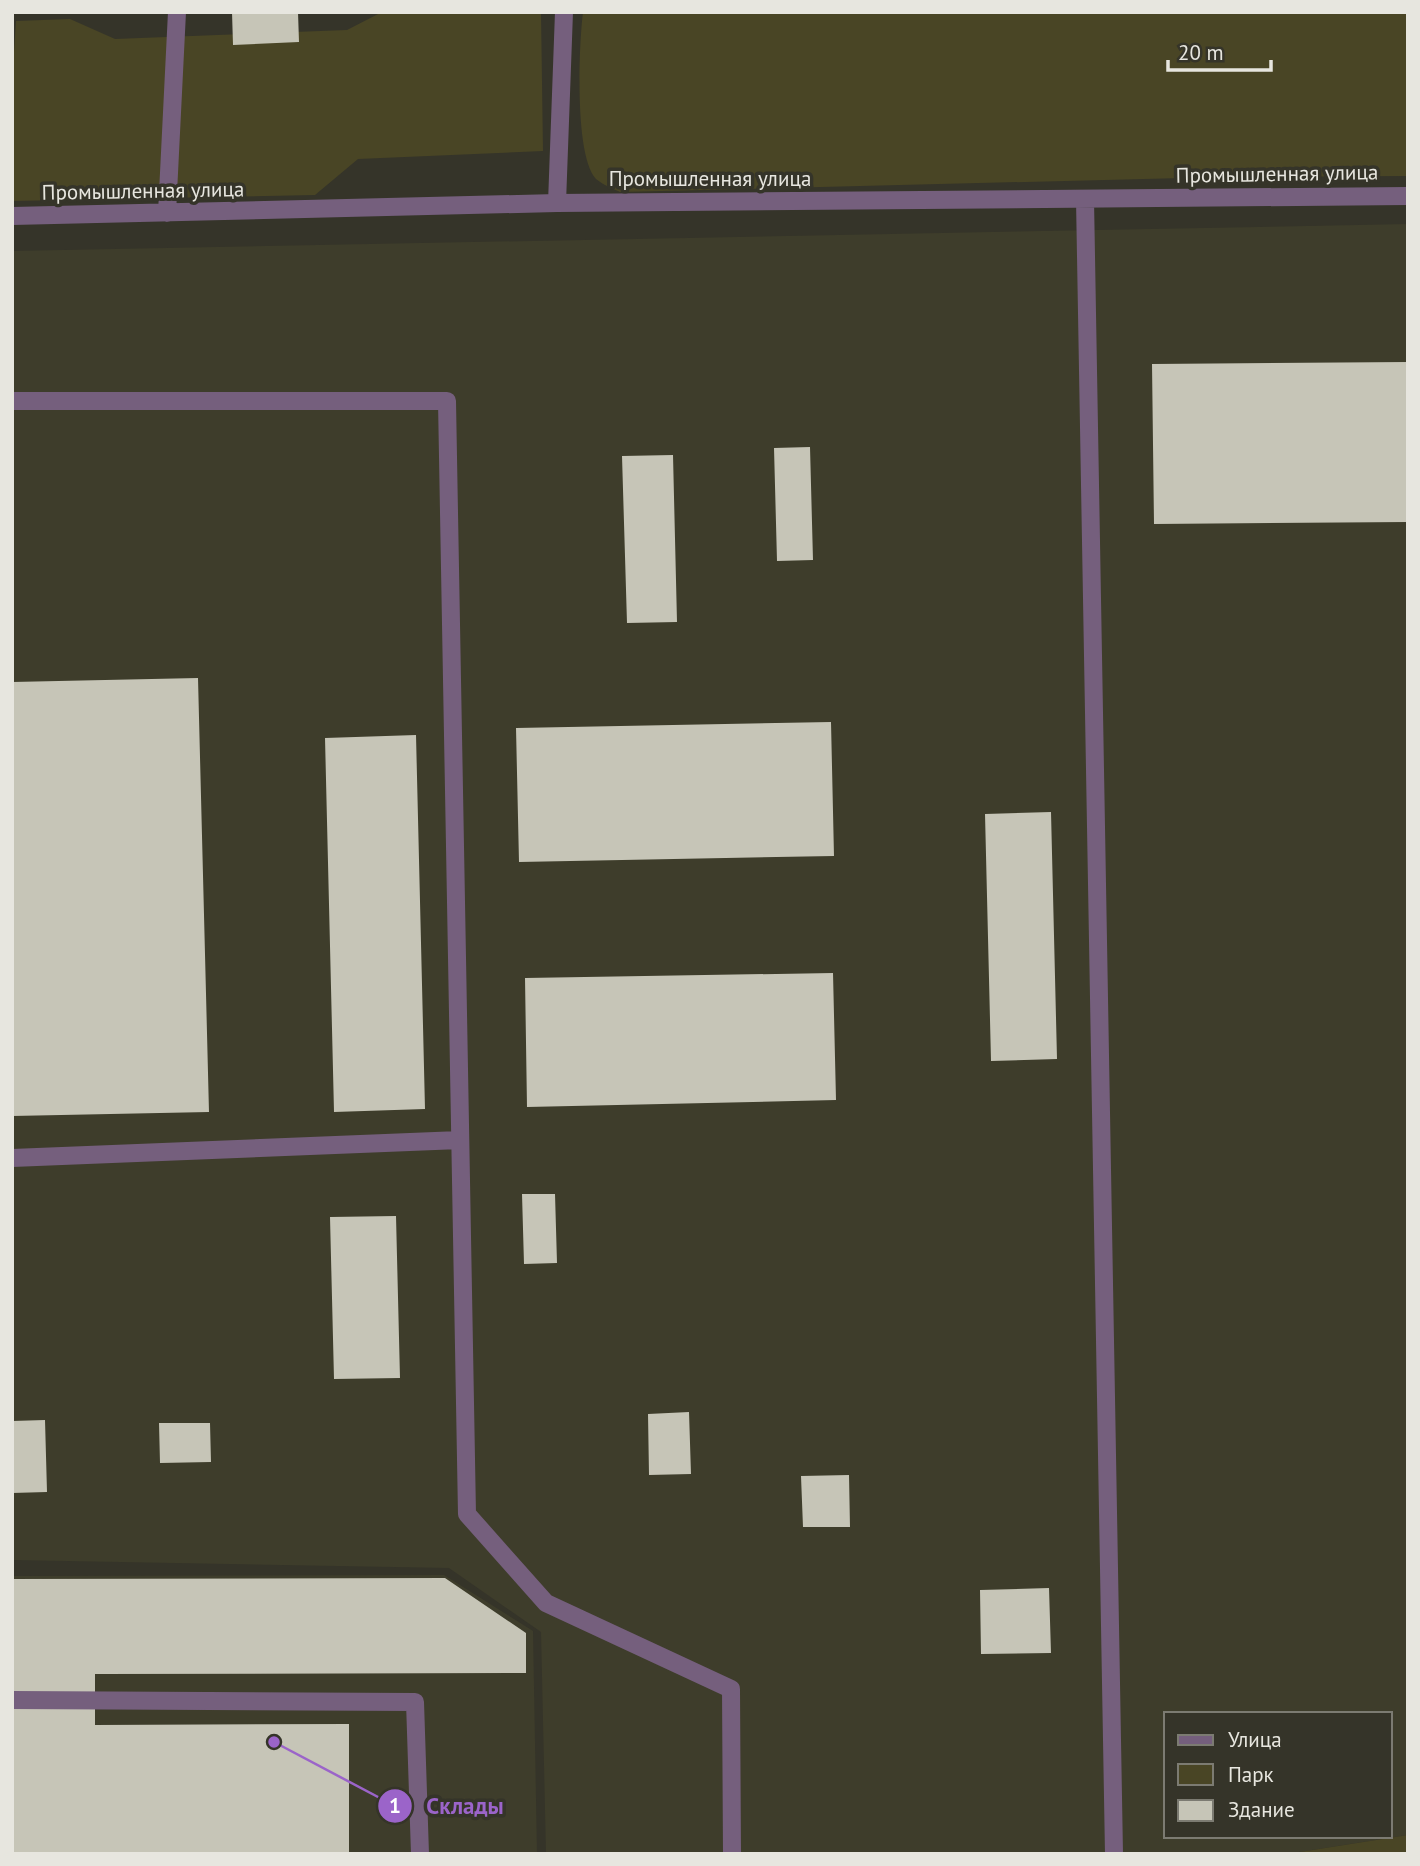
<svg xmlns="http://www.w3.org/2000/svg" width="1420" height="1866" viewBox="0 0 1420 1866" font-family="'PT Sans',sans-serif">
<style>
.built{fill:#3e3d2b;fill-rule:evenodd}
.green{fill:#494525}
.building{fill:#c6c5b7}
.lines{fill:none;stroke-linecap:round;stroke-linejoin:round}
.minor{stroke:#755f7d;stroke-width:18}
.labels{text-anchor:middle;stroke-width:7;stroke-linejoin:round;paint-order:stroke}
.street-label{font-size:21px;fill:#e7e6df;stroke:#353429}
.leader{fill:none;stroke:#9b64c9;stroke-width:2.5}
.callout-dot{fill:#9b64c9;stroke:#353429;stroke-width:2.5}
.mark-label{font-size:21px;text-anchor:middle;font-weight:bold;fill:#fff}
.callout-label{font-size:23px;text-anchor:middle;font-weight:bold;fill:#9b64c9;stroke:#353429;stroke-width:7;stroke-linejoin:round;paint-order:stroke}
</style>
<rect width="100%" height="100%" fill="#353429"/>
<path class="built" d="M1408,224V1835L1287,1854H546L541,1632L449,1568L12,1560V251ZM1166,1714H1390V1836H1166Z
M444,1575L533,1631L537,1854H12V1576Z"/>
<path class="green" d="M382,12H541L543,151L358,159L315,195L12,201V82L16,21L70,19L115,39L347,30Z
M583,12H1408V176L1223,177L620,192C612,188 603,185 596,179C574,155 579,45 583,12Z
M1408,1835V1854H1287Z"/>
<path class="building" d="M232,12H298L299,42L233,45Z
M1408,362V522L1154,524L1152,364Z
M810,447L813,560L777,561L774,448Z
M673,455L677,622L627,623L622,456Z
M198,678L209,1112L12,1116V682Z
M831,722L834,856L519,862L516,728Z
M416,735L425,1109L334,1112L325,738Z
M1051,812L1057,1059L991,1061L985,814Z
M833,973L836,1100L527,1107L525,978Z
M522,1194H555L557,1263L524,1264Z
M396,1216L400,1378L334,1379L330,1217Z
M689,1412L691,1474L649,1475L648,1414Z
M45,1420L47,1492L12,1493V1421Z
M159,1423H210L211,1462L160,1463Z
M849,1475L850,1527H803L801,1476Z
M445,1578L526,1633V1673L95,1674V1725L349,1724V1854H12V1579Z
M1049,1588L1051,1653L981,1654L980,1590Z"/>
<g class="lines">
<path class="minor" d="M1085,199L1114,1854
M557,203L564,12
M167,213L177,12
M12,216L557,203L1408,196
M12,401H447L467,1514L546,1603L731,1689L732,1854
M12,1158L460,1140
M12,1700L415,1702L420,1854"/>
</g>
<g class="labels">
<g class="street-label">
<text transform="translate(1277 174) rotate(-1)" y="7">Промышленная улица</text>
<text x="710" y="186">Промышленная улица</text>
<text transform="translate(143 191) rotate(-1)" y="7">Промышленная улица</text>
</g>
</g>
<path class="leader" d="M274 1742L395 1806"/>
<g class="callout-dot">
<circle cx="274" cy="1742" r="7"/>
<circle cx="395" cy="1806" r="18"/>
</g>
<g class="mark-label">
<text x="395" y="1813">1</text>
</g>
<g class="callout-label">
<text x="465" y="1814">Склады</text>
</g>
<rect width="1420" height="1866" fill="none" stroke="#e7e6df" stroke-width="28"/>
<rect x="1164" y="1712" width="228" height="126" fill="#353429" stroke="#7c7b72" stroke-width="2"/>
<rect x="1178" y="1735" width="35" height="10" fill="#755f7d" stroke="#7c7b72" stroke-width="2"/>
<text x="1228" y="1747" font-size="21" fill="#e7e6df">Улица</text>
<rect x="1178" y="1764" width="35" height="21" fill="#494525" stroke="#7c7b72" stroke-width="2"/>
<text x="1228" y="1782" font-size="21" fill="#e7e6df">Парк</text>
<rect x="1178" y="1800" width="35" height="21" fill="#c6c5b7" stroke="#7c7b72" stroke-width="2"/>
<text x="1228" y="1817" font-size="21" fill="#e7e6df">Здание</text>
<path d="M1168 60v10h103v-10" fill="none" stroke="#e7e6df" stroke-width="3.5"/>
<text x="1178" y="60" font-size="21" fill="#e7e6df" stroke="#353429" stroke-width="5" paint-order="stroke">20 m</text>
</svg>
